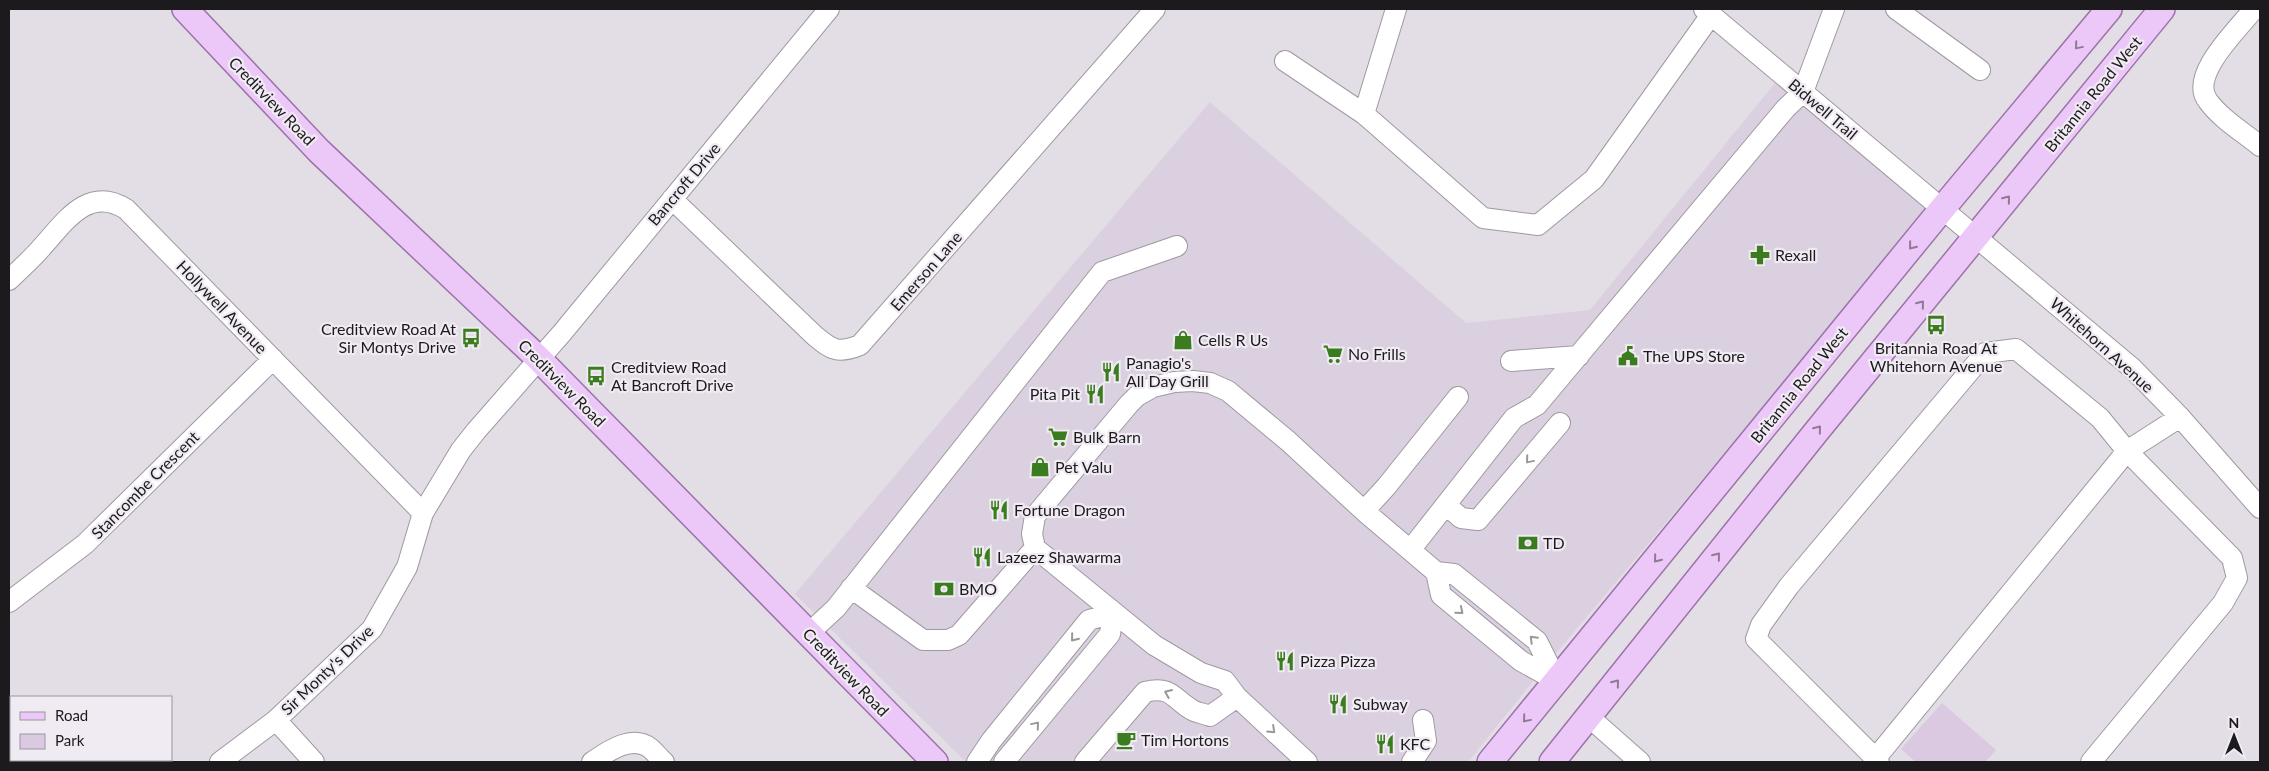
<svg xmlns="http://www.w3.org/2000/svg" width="2269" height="771" viewBox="0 0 2269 771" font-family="Lato,sans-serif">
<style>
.built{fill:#dbd0df}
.green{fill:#dac9e0}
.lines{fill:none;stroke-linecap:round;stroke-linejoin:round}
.minor-casing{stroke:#9f99a1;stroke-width:22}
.major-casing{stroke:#9b73a9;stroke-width:28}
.minor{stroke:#fff;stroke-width:20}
.major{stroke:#ecc8f8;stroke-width:25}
.oneway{stroke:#8e7a95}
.oneway2{stroke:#999899}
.labels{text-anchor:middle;stroke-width:4.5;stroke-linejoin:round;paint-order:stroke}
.street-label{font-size:16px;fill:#1c1a1d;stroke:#f0eaf2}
.poi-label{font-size:16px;fill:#1c1a1d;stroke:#f0eaf2;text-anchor:start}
</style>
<rect width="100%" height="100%" fill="#e3dde5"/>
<path class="built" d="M1775,83L1931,207L1543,669L1468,762H966L795,594L1210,102L1466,323L1590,310Z"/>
<path class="green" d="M1942,703L1996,750L1985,762H1916L1901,749Z"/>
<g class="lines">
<defs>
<path id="minor" d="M1704,9L2132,368L2180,417L2260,508
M1896,9L1980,70
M2254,9C2238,29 2188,76 2208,101C2221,119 2243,132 2260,146
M1285,61L1364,114L1483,218L1538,225L1594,179L1711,15
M1364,114L1396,9
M672,199L815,336C832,350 838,354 860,345L1155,9
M9,280C20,269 32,259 42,247C65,222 88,185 126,209L423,513
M1511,361L1579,356
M1446,505L1461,518L1478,520L1560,423
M1364,511L1386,487L1458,397
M1411,549L1514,418L1537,405L1786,108L1803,92L1834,9
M1436,572L1441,595L1521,661L1557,681
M851,588L923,640H948L959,635L1035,548
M9,602L85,544L273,359
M809,633L836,608L1102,272L1177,246
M1589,717L1640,762
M276,720L314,762
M1875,759L2127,451L2180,417
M220,762L276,720L372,629L407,567L423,513L461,450L476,431L562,333L829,9
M592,762C607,752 631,734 650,748C655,752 659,758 664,762
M977,762L991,741L1089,620L1113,613L1110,634L1004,762
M1085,762L1145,692C1173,685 1173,700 1194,711C1199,713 1205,714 1210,716L1237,697
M1307,762L1237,697L1225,681L1201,673L1154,645L1035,548L1032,534L1035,516L1129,404L1137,396L1153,387L1174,382L1193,381L1210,383L1228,391L1288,441L1364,511L1436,572L1454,574L1537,641L1557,681
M1412,762L1426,741L1423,720
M1879,762L1756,639L1761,625L1789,586L1985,353L2016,349L2100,418L2127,451L2232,558L2237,578L2223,603L2091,762"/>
<path id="major" d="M185,9L319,151L538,358L935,762
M1490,762L1942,209L2109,9
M1552,762L1816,432L2162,9"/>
</defs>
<use href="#minor" class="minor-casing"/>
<use href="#major" class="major-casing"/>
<use href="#minor" class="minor"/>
<use href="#major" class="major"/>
</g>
<defs><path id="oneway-chevron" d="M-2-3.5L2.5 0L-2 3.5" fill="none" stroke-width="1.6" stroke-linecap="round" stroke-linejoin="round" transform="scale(1.25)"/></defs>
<g class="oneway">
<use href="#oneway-chevron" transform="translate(2078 46) rotate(130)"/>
<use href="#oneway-chevron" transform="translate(2007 199) rotate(-51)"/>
<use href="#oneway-chevron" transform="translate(1912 246) rotate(129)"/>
<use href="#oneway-chevron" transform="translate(1921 304) rotate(-51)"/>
<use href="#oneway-chevron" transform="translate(1818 429) rotate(-51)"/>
<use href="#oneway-chevron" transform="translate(1717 556) rotate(-51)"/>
<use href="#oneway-chevron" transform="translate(1657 559) rotate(129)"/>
<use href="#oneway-chevron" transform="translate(1616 683) rotate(-51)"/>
<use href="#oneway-chevron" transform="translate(1526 719) rotate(130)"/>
</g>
<g class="oneway2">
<use href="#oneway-chevron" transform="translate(1529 460) rotate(130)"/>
<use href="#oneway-chevron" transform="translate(1460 611) rotate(40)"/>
<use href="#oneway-chevron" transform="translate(1074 638) rotate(129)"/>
<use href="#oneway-chevron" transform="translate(1533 639) rotate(-135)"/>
<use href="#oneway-chevron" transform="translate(1168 693) rotate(-157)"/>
<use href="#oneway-chevron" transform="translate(1036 725) rotate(-50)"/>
<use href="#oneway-chevron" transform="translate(1272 730) rotate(43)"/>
</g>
<defs>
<symbol id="pharmacy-bare" viewBox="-9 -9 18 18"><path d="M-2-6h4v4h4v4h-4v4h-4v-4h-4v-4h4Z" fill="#3b7d1e" stroke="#f0eaf2" stroke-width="2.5" paint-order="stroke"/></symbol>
<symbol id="bus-bare" viewBox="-9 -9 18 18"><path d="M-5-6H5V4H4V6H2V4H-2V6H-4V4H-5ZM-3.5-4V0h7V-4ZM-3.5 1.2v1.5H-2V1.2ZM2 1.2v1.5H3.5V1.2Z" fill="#3b7d1e" stroke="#f0eaf2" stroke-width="2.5" paint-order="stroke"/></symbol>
<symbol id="shop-bare" viewBox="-9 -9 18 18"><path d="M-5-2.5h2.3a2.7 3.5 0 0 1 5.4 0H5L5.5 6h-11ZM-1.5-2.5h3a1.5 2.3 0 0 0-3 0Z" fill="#3b7d1e" stroke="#f0eaf2" stroke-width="2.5" paint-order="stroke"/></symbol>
<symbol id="supermarket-bare" viewBox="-9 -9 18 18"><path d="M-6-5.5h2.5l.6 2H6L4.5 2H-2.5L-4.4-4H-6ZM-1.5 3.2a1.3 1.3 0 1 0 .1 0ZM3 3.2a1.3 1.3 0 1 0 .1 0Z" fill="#3b7d1e" stroke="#f0eaf2" stroke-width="2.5" paint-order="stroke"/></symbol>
<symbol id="civic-bare" viewBox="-9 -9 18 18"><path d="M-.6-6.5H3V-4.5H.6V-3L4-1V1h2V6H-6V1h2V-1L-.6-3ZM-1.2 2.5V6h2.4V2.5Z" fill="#3b7d1e" stroke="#f0eaf2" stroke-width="2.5" paint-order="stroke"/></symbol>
<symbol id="restaurant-bare" viewBox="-9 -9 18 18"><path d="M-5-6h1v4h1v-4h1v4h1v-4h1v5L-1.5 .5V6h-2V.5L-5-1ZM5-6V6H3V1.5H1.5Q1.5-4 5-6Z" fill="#3b7d1e" stroke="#f0eaf2" stroke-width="2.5" paint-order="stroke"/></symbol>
<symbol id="bank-bare" viewBox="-9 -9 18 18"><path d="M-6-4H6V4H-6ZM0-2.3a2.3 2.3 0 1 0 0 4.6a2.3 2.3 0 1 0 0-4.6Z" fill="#3b7d1e" stroke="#f0eaf2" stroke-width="2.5" paint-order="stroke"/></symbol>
<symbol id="cafe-bare" viewBox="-9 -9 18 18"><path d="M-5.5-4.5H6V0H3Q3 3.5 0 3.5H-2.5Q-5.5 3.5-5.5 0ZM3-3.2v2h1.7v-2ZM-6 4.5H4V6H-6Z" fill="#3b7d1e" stroke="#f0eaf2" stroke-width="2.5" paint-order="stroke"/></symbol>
</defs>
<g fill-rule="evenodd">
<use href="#pharmacy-bare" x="1746" y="241" width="28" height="28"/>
<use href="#bus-bare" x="1922" y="311" width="28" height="28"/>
<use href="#bus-bare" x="457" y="324" width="28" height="28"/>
<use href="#shop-bare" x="1169" y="326" width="28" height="28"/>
<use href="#supermarket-bare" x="1319" y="340" width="28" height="28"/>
<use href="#civic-bare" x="1614" y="342" width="28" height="28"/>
<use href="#restaurant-bare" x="1097" y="358" width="28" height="28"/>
<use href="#bus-bare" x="582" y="362" width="28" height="28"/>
<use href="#restaurant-bare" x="1081" y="380" width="28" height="28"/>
<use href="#supermarket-bare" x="1044" y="423" width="28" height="28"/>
<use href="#shop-bare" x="1026" y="453" width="28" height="28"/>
<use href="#restaurant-bare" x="985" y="496" width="28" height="28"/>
<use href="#bank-bare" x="1514" y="529" width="28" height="28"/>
<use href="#restaurant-bare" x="968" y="543" width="28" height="28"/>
<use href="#bank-bare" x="930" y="575" width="28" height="28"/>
<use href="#restaurant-bare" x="1271" y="647" width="28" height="28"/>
<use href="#restaurant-bare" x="1324" y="690" width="28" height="28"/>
<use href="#cafe-bare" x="1112" y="726" width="28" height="28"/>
<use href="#restaurant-bare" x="1371" y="730" width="28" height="28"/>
</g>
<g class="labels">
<g class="street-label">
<text transform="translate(2093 94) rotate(-51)" y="6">Britannia Road West</text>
<text transform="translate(272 101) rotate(46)" y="6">Creditview Road</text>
<text transform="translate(1823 109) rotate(40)" y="6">Bidwell Trail</text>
<text transform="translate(684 184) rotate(-50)" y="6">Bancroft Drive</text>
<text transform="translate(926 271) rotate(-49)" y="6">Emerson Lane</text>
<text transform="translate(222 307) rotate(46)" y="6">Hollywell Avenue</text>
<text transform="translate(2102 345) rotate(42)" y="6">Whitehorn Avenue</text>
<text transform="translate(562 383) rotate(45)" y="6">Creditview Road</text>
<text transform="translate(1799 385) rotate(-51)" y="6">Britannia Road West</text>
<text transform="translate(145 485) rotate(-45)" y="6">Stancombe Crescent</text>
<text transform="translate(327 670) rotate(-44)" y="6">Sir Monty's Drive</text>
<text transform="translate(846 672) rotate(46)" y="6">Creditview Road</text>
</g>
<g class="poi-label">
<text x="1775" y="261">Rexall</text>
<text x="456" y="335" text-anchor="end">Creditview Road At<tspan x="456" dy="18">Sir Montys Drive</tspan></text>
<text x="1198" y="346">Cells R Us</text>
<text x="1936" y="354" text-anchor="middle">Britannia Road At<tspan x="1936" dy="18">Whitehorn Avenue</tspan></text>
<text x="1348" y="360">No Frills</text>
<text x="1643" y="362">The UPS Store</text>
<text x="1126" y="369">Panagio's<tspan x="1126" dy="18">All Day Grill</tspan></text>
<text x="611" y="373">Creditview Road<tspan x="611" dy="18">At Bancroft Drive</tspan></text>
<text x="1080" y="400" text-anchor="end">Pita Pit</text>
<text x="1073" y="443">Bulk Barn</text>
<text x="1055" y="473">Pet Valu</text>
<text x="1014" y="516">Fortune Dragon</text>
<text x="1543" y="549">TD</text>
<text x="997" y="563">Lazeez Shawarma</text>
<text x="959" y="595">BMO</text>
<text x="1300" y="667">Pizza Pizza</text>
<text x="1353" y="710">Subway</text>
<text x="1141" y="746">Tim Hortons</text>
<text x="1400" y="750">KFC</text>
</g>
</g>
<rect width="2269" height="771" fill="none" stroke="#1c1a1d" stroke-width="20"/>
<rect x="10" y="696" width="162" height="65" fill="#f0eaf2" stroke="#9b979d"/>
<rect x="20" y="712" width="25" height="8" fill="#ecc8f8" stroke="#9b979d"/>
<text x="55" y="721" font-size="15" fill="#1c1a1d">Road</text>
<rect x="20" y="734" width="25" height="15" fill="#dac9e0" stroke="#9b979d"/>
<text x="55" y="746" font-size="15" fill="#1c1a1d">Park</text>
<g transform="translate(2234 736)" stroke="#f0eaf2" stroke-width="4" paint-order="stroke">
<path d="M0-4L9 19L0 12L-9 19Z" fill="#1c1a1d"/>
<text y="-8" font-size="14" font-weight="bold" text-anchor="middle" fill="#1c1a1d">N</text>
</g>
</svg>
